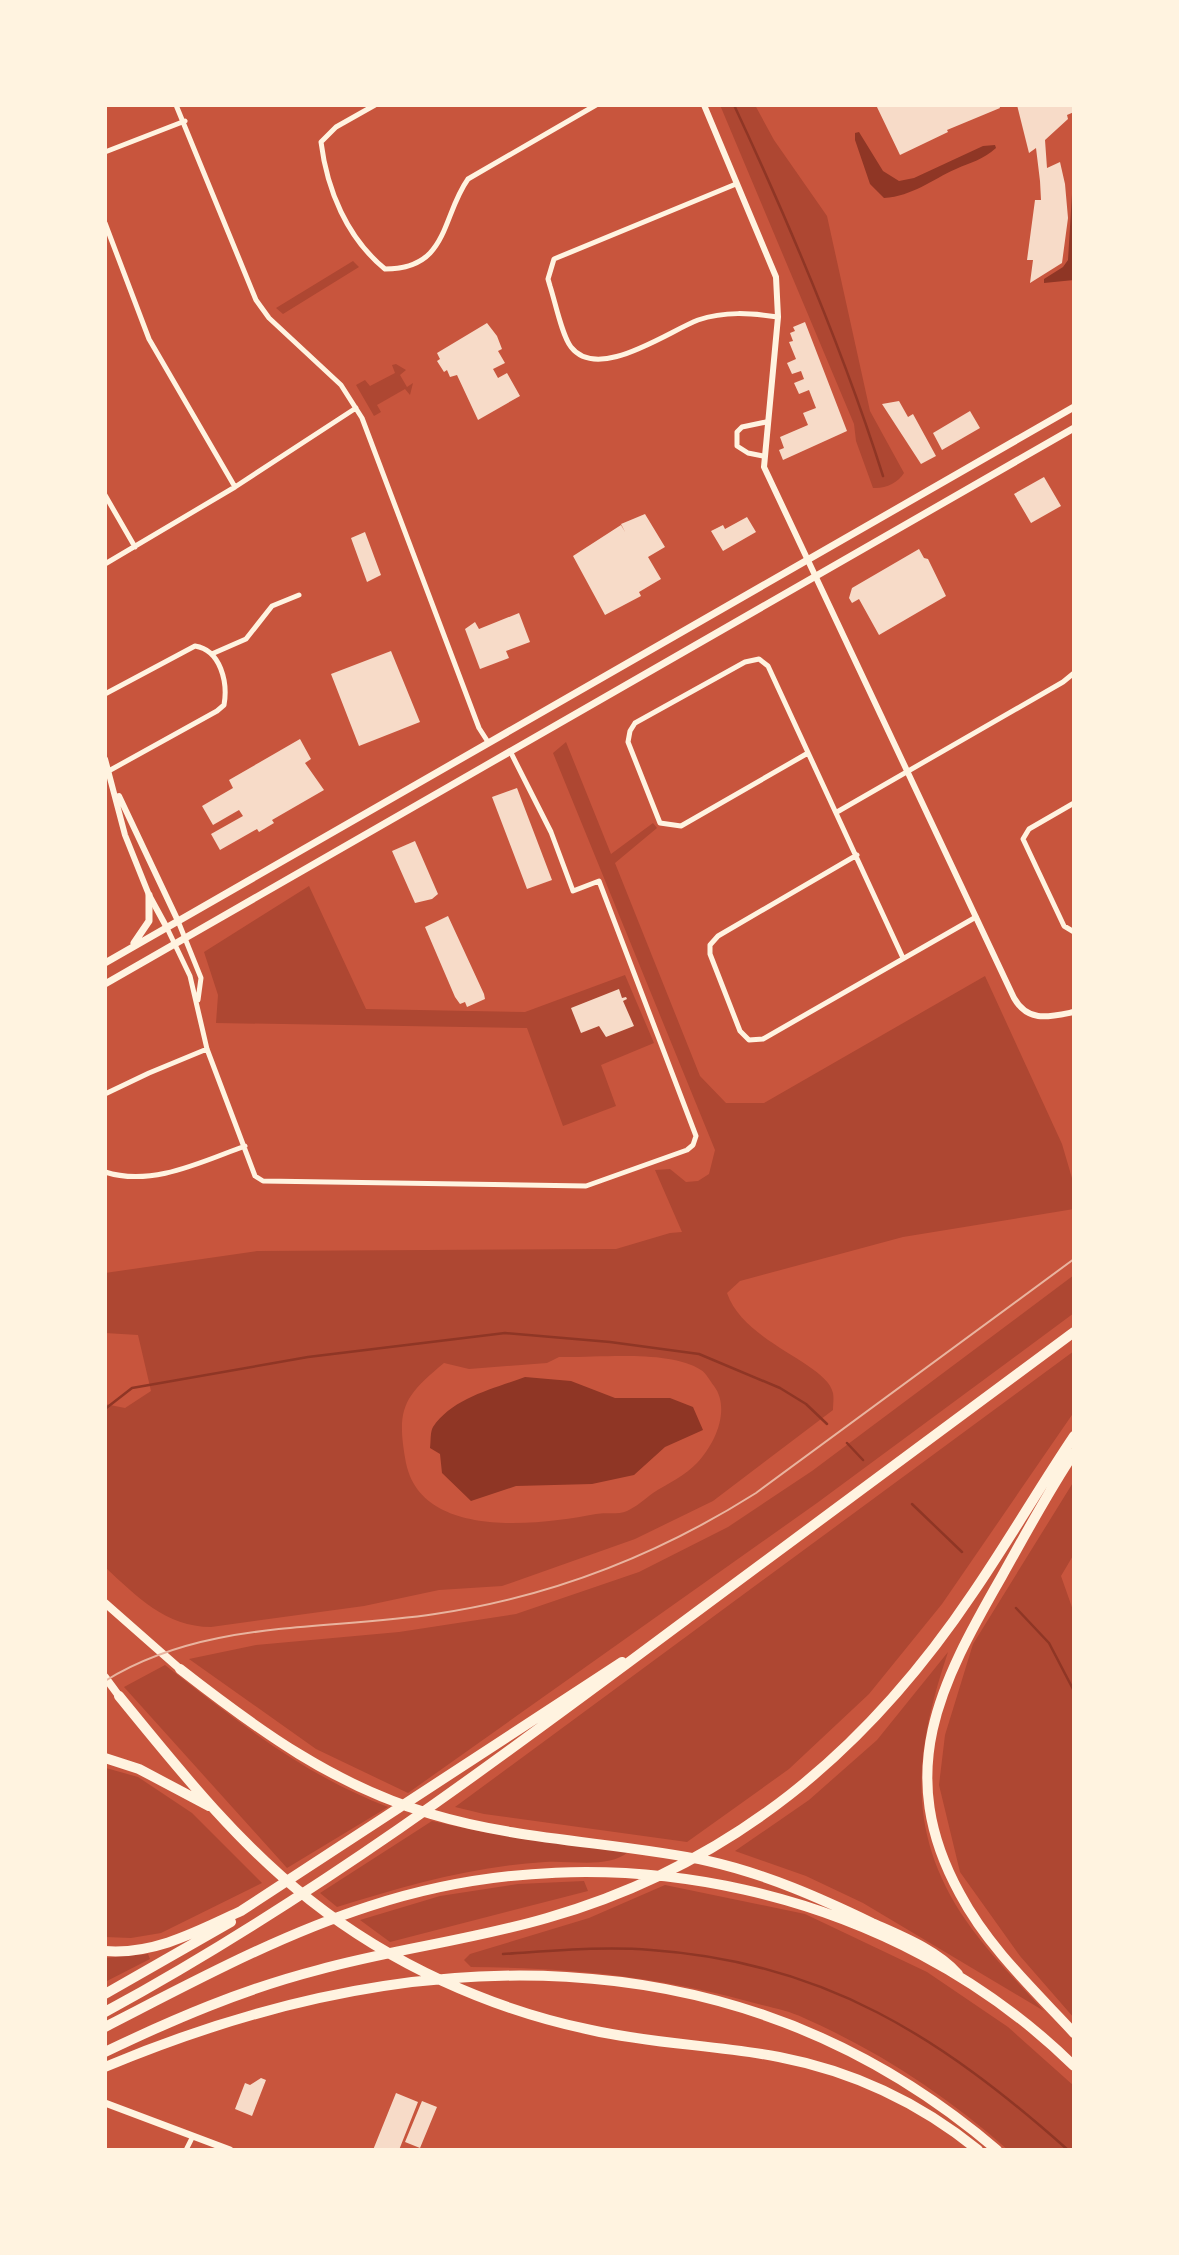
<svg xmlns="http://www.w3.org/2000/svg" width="1179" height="2255" viewBox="0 0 1179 2255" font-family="Signika,sans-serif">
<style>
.green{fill:#ae4732;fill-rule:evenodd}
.water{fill:#8f3625}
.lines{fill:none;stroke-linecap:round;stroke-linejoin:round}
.stream{stroke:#8f3625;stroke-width:2.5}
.building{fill:#f7dbc8}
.minor{stroke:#fff3e0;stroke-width:5}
.tertiary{stroke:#fff3e0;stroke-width:6}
.secondary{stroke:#fff3e0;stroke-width:7}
.primary{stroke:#fff3e0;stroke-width:8}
.motorway{stroke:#fff3e0;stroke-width:10}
.tram{stroke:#e9b49f;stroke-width:2}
</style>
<rect width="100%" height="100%" fill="#c8553d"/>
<path class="green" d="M720,105H755L774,140L827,216L870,411L904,473C898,483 885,489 873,488L856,441L854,424Z
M353,261L359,267L283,314L276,308Z
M396,364L406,370L400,375L407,387L413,383L410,395L405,389L377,405L381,412L374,416L356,385L365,380L370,386L395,373L392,365Z
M566,742L611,854L653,823L657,828L615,863L700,1076L726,1103H764L985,976L1062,1144L1074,1185V1209L903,1237L740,1281L727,1293C744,1343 827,1363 833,1393C834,1398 833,1405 833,1410L713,1501L635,1539L502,1586L439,1590L364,1606L211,1627C166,1627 136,1596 105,1567V1404L125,1408L151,1391L138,1335L105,1333V1273L257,1251L616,1249L670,1233L682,1232L655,1170L670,1169L686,1182L698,1181L709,1174L715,1150L553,753ZM559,1357C596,1358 670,1349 701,1370C706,1373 710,1381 714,1386C731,1409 715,1444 697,1463C686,1475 667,1484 653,1493C645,1499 636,1507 627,1511C618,1515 605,1512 596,1514C539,1525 422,1540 406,1463C396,1409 403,1397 444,1363L469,1369L547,1363Z
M309,886L366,1009L525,1012L625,975L654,1043L601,1065L616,1106L563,1126L527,1028L216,1023L218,995L204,952Z
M1074,1275V1313L817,1503L408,1793L316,1749L189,1659L256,1645L399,1632L516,1614L639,1572L728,1527L812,1471Z
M1074,1351V1412L942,1604L869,1694L789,1769L687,1842L484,1814L455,1807Z
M1074,1481V1554L1061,1576L1074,1613V2018L1020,1956L960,1872L939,1785L945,1735L973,1644Z
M948,1652C915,1751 904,1831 967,1922C989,1954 1018,1982 1044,2011L863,1903L806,1876L735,1851L809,1800L877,1740Z
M165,1665C237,1721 302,1774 388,1807L287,1868L124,1687Z
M106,1768L138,1777L192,1813L262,1883L161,1933L131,1938L105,1937Z
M432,1821L483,1832L628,1852C609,1869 569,1860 545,1862C474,1866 404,1886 337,1907L320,1893Z
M584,1881L588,1891L390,1942L360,1920L440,1896L518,1884Z
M665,1885L805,1914L927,1972L1008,2027L1074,2086V2150H1008C947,2096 879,2051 804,2018C786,2009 763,2006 743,2000C650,1975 567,1968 471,1967L464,1960L470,1954L589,1918Z
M148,1954L150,1959L105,1982V1958Z"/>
<path class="water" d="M859,132L883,171L899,181L914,178L983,146L995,145L996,148C983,160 971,162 956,169C931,180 913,196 884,198L870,184L855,140V133Z
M1072,194L1074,280L1044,283V279L1063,267L1068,260Z
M525,1377L571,1381L615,1398H670L693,1407L703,1430L665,1447L634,1475L592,1484L516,1486L471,1501L442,1473L440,1454L430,1448C431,1441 430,1432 433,1427C452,1398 495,1388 525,1377Z"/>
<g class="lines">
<path class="stream" d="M734,105C790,225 843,350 883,476
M105,1409L132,1388L308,1357L505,1333L610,1342L699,1354L780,1388L806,1404L827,1424
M847,1443L863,1460
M912,1504L962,1552
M1016,1608L1049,1643L1074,1691
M503,1954C552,1951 602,1946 651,1950C825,1962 942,2038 1068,2150"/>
</g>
<path class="building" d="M876,105H999L1000,108L947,130L948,132L900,155Z
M1017,105H1074V112L1067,115L1068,119L1045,140L1047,168L1060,162L1065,184L1068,218L1062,263L1030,283L1033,260H1027L1035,200H1041L1040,181L1036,148L1029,153Z
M805,322L847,431L783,460L779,450L784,448L780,437L808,425L803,413L816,408L809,390L799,394L794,383L804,379L801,371L792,374L787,363L796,359L789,342L793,341L790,333L795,331L793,327Z
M487,323L497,336L502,349L498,351L505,363L493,369L498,378L507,373L520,396L478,420L457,375L450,377L447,370L444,372L437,361L440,359L437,353Z
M899,401L908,417L913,414L936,456L921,464L882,404Z
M970,411L980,428L942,450L933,433Z
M1044,477L1061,506L1031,523L1014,494Z
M645,514L665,547L648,557L661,579L639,592L641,596L605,615L573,556L621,525L625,532L621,524Z
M747,517L756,532L723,551L711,531L723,525L725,529Z
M365,532L381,575L367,582L351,538Z
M919,549L924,558L928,559L946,596L879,635L859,599L852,603L849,598L852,588Z
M519,613L530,642L506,651L509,658L480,669L465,629L475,622L479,629Z
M391,651L420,722L359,746L331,674Z
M300,739L311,759L305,763L324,790L272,820L274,823L259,832L257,829L220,850L211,834L243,816L239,810L213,825L202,806L233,788L229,780Z
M517,788L552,880L527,889L492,797Z
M415,841L438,894L432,899L415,903L392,851Z
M448,916L484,994L485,999L467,1007L465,1002L460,1004L455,997L425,927Z
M619,989L622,998L626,997L627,999L623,1001L634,1026L606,1037L599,1026L581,1033L571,1008Z
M261,2078L266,2080L252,2116L235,2109L245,2083L250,2085Z
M396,2093L418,2102L399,2150H373Z
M422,2101L437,2107L420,2148L405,2142Z"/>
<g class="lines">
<path class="minor" d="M176,105L256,300L269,318L341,385L362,418L479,728L488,742
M375,105L336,127L321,142C327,190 347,238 385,269C449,269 441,217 468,179L596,105
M105,152L185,121
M736,184L554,259L548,279L550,286C555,301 562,336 571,347C598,382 667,332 698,320C725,311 751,313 778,317
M105,223L149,339L235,487
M763,456L748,453L737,446V432L742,427L766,422
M105,495L135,547
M105,564L235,487L356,408
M214,653L246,639L272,606L299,595
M105,694L195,646C221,650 228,683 224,705L217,711L105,773
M808,753L681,826L660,823L628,742L630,731L635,723L745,662L759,659L768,666L903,958
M1074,803L1029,829L1023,839L1064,926L1074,932
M837,812L1063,682L1074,673
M857,855L718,936L710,945V954L740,1031L749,1040L763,1039L976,917
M178,921L201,978L198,1000
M167,928L190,976L207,1049L255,1176L263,1181L586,1186L687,1150L693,1145L696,1136L599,881L573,891L551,832L510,751
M105,1094L149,1073L207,1049
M105,1172C152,1187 201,1162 245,1146
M186,2150L193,2136"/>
<path class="tertiary" d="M704,105L776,277L778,317L764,467L1014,998C1028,1023 1049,1017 1074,1012
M105,759L125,835L149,895L167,928
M119,796L178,921"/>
<path class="secondary" d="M134,943L149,921V895
M105,963L1074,407
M105,984L1074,428
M105,2103L230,2150"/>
<path class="primary" d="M105,1603L180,1669
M105,1677L119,1696"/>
<path class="motorway" d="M1074,1453C1048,1492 1025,1535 1002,1576C940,1684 893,1772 960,1894C988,1947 1034,1990 1074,2033
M180,1669C258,1730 335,1786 431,1814C521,1841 617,1842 708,1861C766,1874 820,1898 872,1923C901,1936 937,1950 958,1974
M119,1696C177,1767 237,1843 310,1900C391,1964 490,2009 591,2030C653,2044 717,2045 779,2057C852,2071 920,2103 978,2150
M105,1758L139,1769L209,1806
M105,1951C154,1955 198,1931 241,1911L622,1662
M105,1994L231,1922
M105,2012C313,1899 502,1757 691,1616C818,1521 946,1427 1074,1332
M105,2027C191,1983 277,1936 370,1906C610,1827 893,1888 1074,2066
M105,2052C174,2019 244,1989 318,1970C394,1949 472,1940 547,1918C732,1865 867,1751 973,1593C1008,1542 1039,1488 1074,1436
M105,2067C408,1940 735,1926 997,2150"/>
<path class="tram" d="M105,1681C205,1619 323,1631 435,1614C551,1597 658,1555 756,1493L1074,1259"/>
</g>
<rect width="1179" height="2255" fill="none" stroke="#fff3e0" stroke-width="214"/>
</svg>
